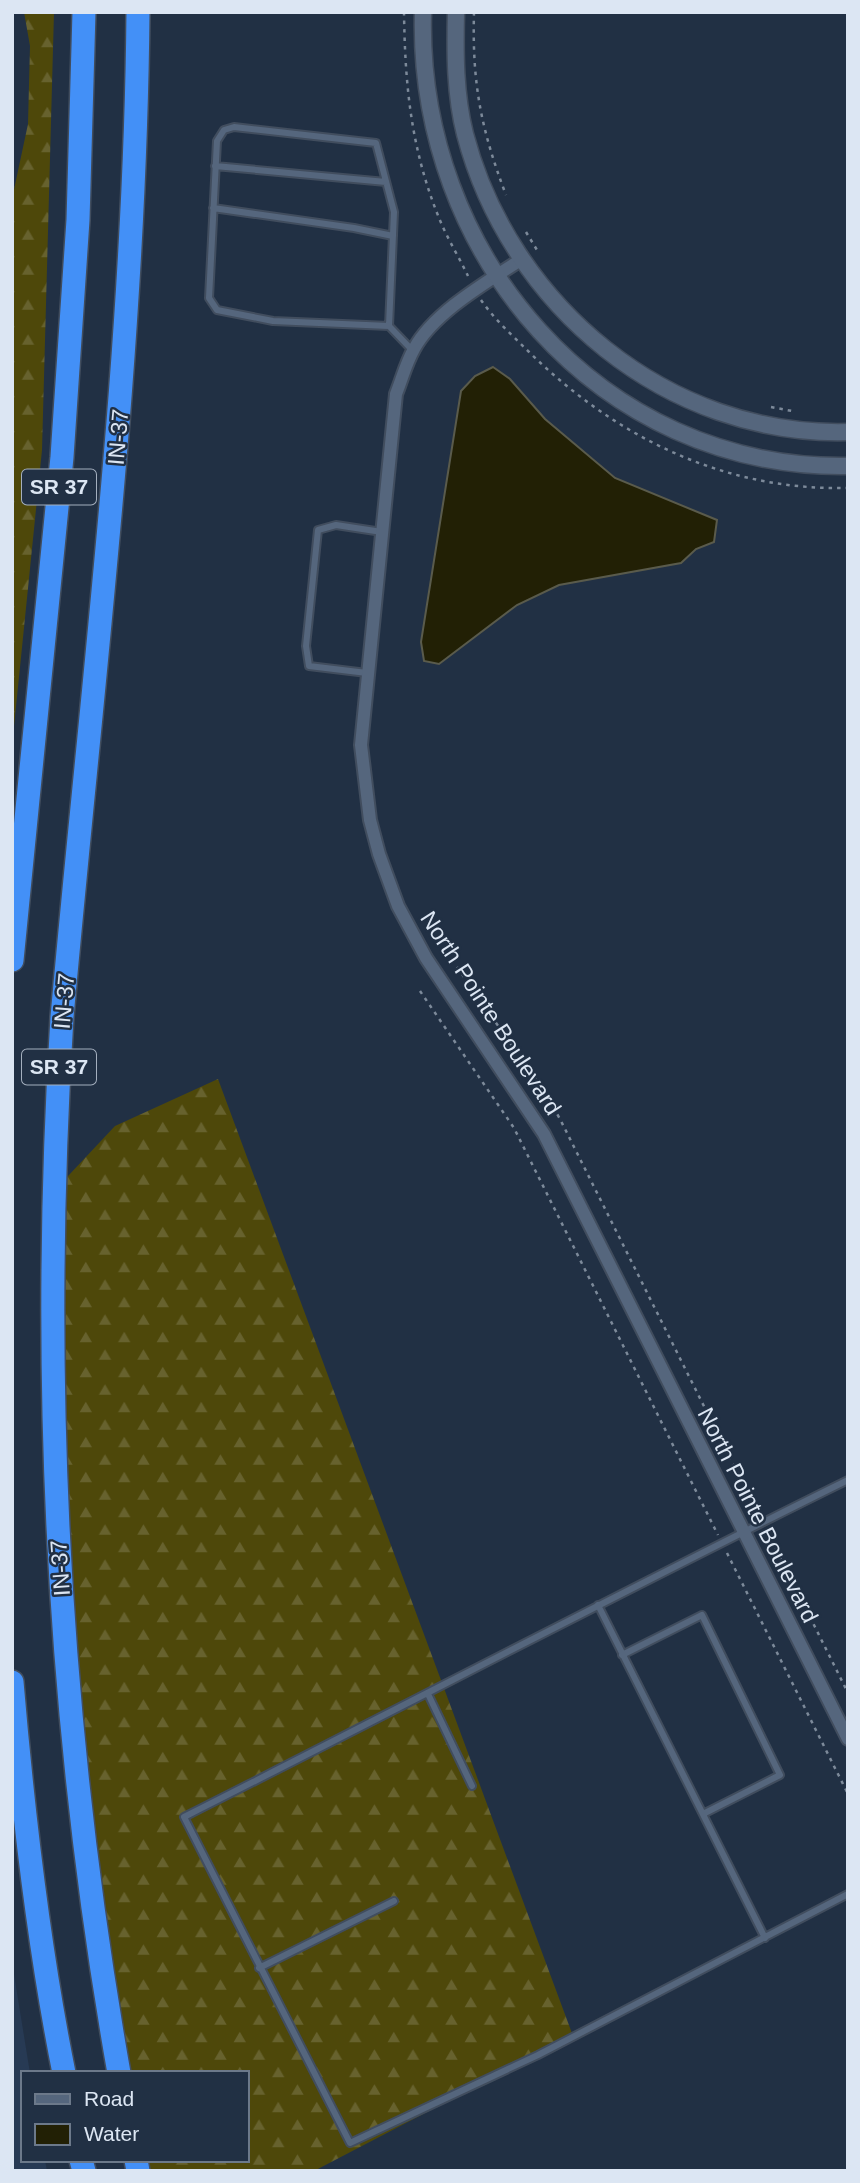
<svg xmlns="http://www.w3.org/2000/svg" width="860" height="2183" viewBox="0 0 860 2183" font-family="Arial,sans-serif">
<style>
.built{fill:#273a54}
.forest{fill:url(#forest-firs)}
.water{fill:#222005;stroke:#5a5b4c;stroke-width:2}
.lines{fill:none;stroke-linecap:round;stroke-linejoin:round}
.service-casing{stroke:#414d5e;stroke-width:10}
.minor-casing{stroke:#414d5e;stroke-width:16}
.tertiary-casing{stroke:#414d5e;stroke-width:19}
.motorway-casing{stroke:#414d5e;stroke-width:26}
.path{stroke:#7d8a9a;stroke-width:2.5;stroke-dasharray:3.5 5;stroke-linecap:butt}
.service{stroke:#55667d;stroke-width:6}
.minor{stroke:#55667d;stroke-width:12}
.tertiary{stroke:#55667d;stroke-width:16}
.motorway{stroke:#4390f7;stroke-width:23}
.labels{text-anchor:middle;stroke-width:5;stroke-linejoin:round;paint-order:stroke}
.shield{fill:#213044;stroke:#a4afbe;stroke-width:2}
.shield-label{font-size:21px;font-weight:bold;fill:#dce6f3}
.street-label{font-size:23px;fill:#dce6f3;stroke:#213044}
</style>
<defs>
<pattern id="forest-firs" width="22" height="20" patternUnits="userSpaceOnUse" patternTransform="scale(1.75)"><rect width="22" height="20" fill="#4e480a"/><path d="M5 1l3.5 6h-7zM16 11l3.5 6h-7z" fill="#67622e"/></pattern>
</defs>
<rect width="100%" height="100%" fill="#213044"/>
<path class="built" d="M12,1962L30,2073H23V2160H45L47,2171H12Z"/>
<path class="forest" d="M24,12H54L42,450L12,746V199L28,124L30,46Z
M218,1079L573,2036L314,2171H139L138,2160H247V2073H125L67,1671L53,1192L115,1126Z"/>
<path class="water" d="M493,367L510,379L545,419L615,478L717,520L714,542L696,549L681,563L559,585L517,605L439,664L424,661L421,642L461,391L475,376Z"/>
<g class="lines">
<defs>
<path id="service" d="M215,166L386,182
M213,208L354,228L393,236
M389,326L273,321L217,310L209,298L217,141L224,130L234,127L376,143L394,212L389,326L413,351
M367,673L309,666L306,646L318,530L336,525L382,532
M848,1480C625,1590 406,1705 184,1817L350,2143L538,2055L848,1894
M598,1605L765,1938
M622,1655L702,1615L780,1775L703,1814
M428,1694L472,1786
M259,1968L394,1901"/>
<path id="minor" d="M522,259C487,282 434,312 414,349C406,363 402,379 396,394L361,745L370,820L379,854L398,906L426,958L544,1134L848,1739"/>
<path id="tertiary" d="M423,12C416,253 599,470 848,466
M456,12C455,53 455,95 465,134C510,306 668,437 848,432"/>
<path id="motorway" d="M12,960L62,457L78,220L84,12
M12,1682C23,1812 38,1944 64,2073
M119,2073C57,1724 40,1371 62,1017C92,682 135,349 138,12
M81,2160L84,2171
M136,2160L138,2171"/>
</defs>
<use href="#service" class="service-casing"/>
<use href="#minor" class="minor-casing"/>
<use href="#tertiary" class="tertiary-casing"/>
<use href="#motorway" class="motorway-casing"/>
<path class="path" d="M404,12C405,86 411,149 439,218C447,238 459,257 468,276
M474,12C472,84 481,129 506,195
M526,232L537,250
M481,300C494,319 512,335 528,351C615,437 724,491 848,488
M771,407L792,411
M457,967L545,1093L560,1119L757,1512
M420,991L514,1128L718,1535
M768,1533L848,1693
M727,1553L848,1794"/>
<use href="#service" class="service"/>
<use href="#minor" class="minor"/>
<use href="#tertiary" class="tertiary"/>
<use href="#motorway" class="motorway"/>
</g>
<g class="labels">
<g class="shield">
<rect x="22" y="469.5" width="74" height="35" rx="5"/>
<rect x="22" y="1049.5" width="74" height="35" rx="5"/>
</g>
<g class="shield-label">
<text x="59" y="494">SR 37</text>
<text x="59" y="1074">SR 37</text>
</g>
<g class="street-label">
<text transform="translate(118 437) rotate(-85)" y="8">IN-37</text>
<text transform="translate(64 1001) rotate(-85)" y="8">IN-37</text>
<text transform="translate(491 1013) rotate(57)" y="8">North Pointe Boulevard</text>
<text transform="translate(758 1515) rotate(63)" y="8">North Pointe Boulevard</text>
<text transform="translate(60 1568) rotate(-94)" y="8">IN-37</text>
</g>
</g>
<rect width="860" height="2183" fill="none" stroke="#dce6f3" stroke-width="28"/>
<rect x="21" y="2071" width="228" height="91" fill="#213044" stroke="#6c798a" stroke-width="2"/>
<rect x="35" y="2094" width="35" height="10" fill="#55667d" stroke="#6c798a" stroke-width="2"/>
<text x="84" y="2106" font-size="21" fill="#dce6f3">Road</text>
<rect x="35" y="2124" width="35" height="21" fill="#222005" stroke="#6c798a" stroke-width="2"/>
<text x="84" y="2141" font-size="21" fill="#dce6f3">Water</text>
</svg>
